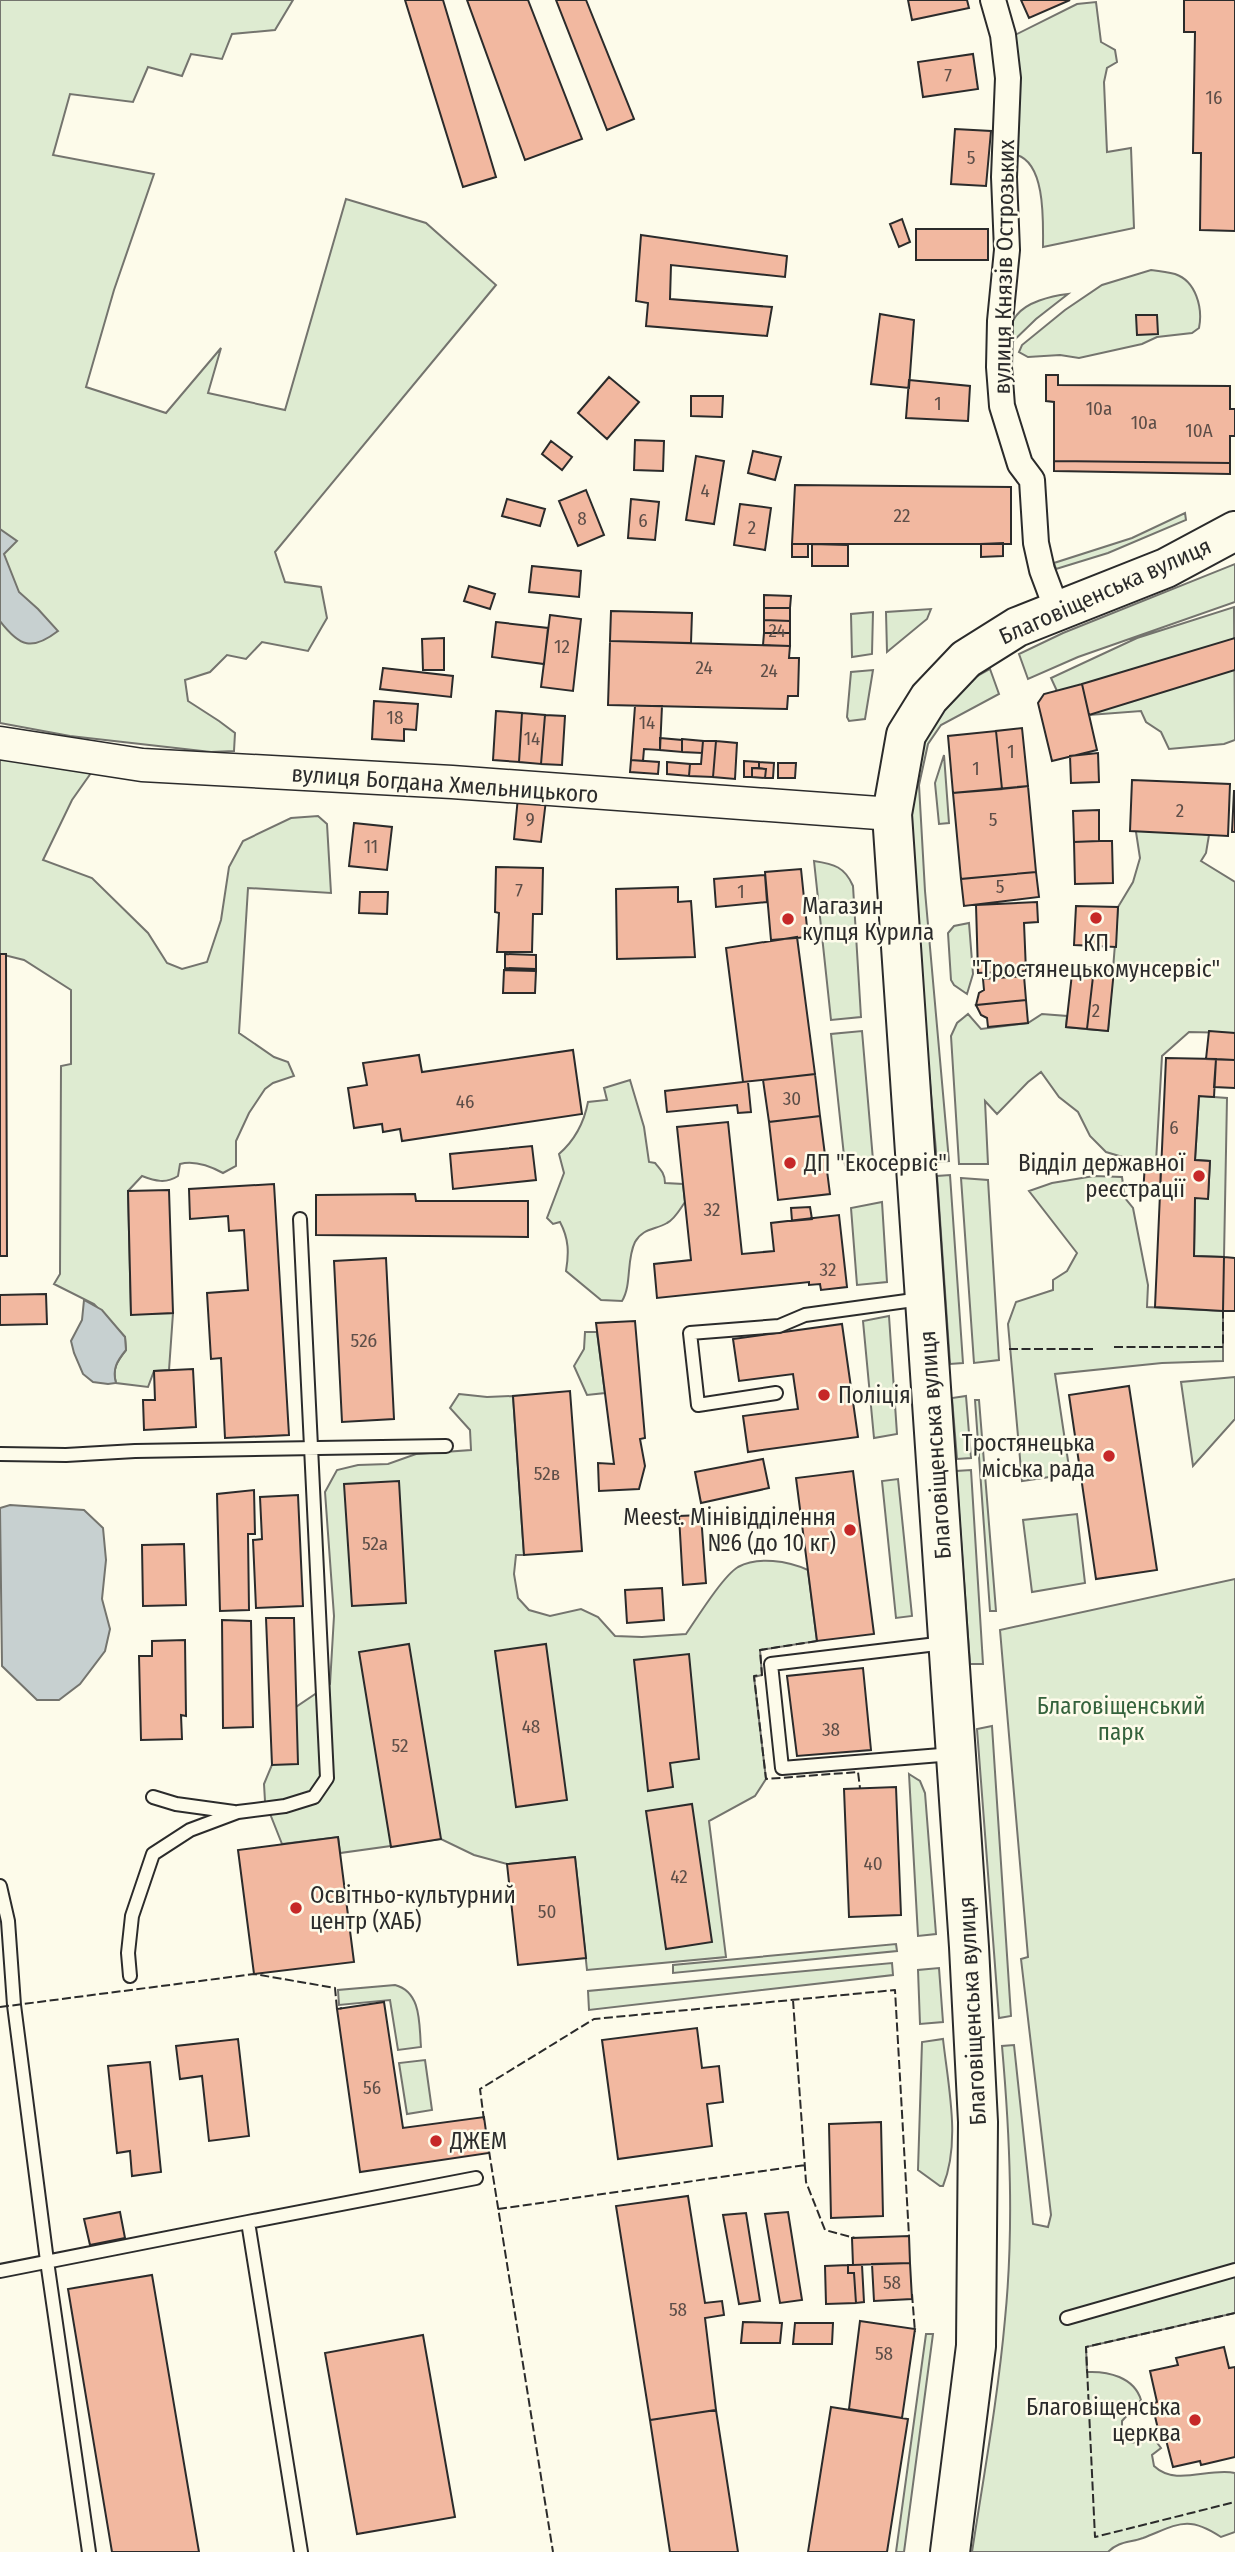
<svg xmlns="http://www.w3.org/2000/svg" width="1235" height="2552" viewBox="0 0 1235 2552" font-family="'Fira Sans Condensed',sans-serif">
<style>
.green{fill:#deebd1;stroke:#74746e;stroke-width:2}
.water{fill:#c7d0d0;stroke:#74746e;stroke-width:2}
.building{fill:#f2b8a0;stroke:#2b2b2b;stroke-width:2}
.lines{fill:none;stroke-linecap:round;stroke-linejoin:round}
.service-casing{stroke:#2b2b2b;stroke-width:16}
.minor-casing{stroke:#2b2b2b;stroke-width:28}
.tertiary-casing{stroke:#2b2b2b;stroke-width:35}
.primary-casing{stroke:#2b2b2b;stroke-width:42}
.service{stroke:#fdfbea;stroke-width:12}
.minor{stroke:#fdfbea;stroke-width:24}
.tertiary{stroke:#fdfbea;stroke-width:32}
.primary{stroke:#fdfbea;stroke-width:38}
.fence{stroke:#2b2b2b;stroke-width:2;stroke-dasharray:9 3.5;stroke-linecap:butt}
.poi-dot{fill:#c62828;stroke:#fdfbea;stroke-width:2.5}
.labels{text-anchor:middle;stroke-width:5;stroke-linejoin:round;paint-order:stroke}
.number-label{font-size:19px;fill:#5d4e48}
.street-label{font-size:23px;fill:#2b2b2b;stroke:#fdfbea}
.poi-label{font-size:23px;fill:#2b2b2b;stroke:#fdfbea;text-anchor:start}
.park-label{font-size:23px;fill:#34623c;stroke:#fdfbea}
</style>
<rect width="100%" height="100%" fill="#fdfbea"/>
<path class="green" d="M0,0H293L275,30L232,34L222,59L191,54L182,76L148,67L133,102L70,94L53,155L154,174L114,290L86,387L166,413L221,348L208,393L285,410L346,199L426,223L496,285L275,552L285,582L321,587L327,618L308,651L262,642L246,659L227,655L210,672L185,680L188,701L219,721L235,733L234,751L211,752L70,736L0,723Z
M1096,2L1101,42L1115,50L1117,62L1107,68L1104,82L1107,152L1131,148L1134,228L1043,247C1043,223 1046,164 1017,155L1015,134L1020,87L1015,35L1077,4Z
M1151,270C1159,271 1167,272 1175,274C1196,281 1203,308 1199,328L1192,333L1157,337L1142,344L1079,358L1060,355L1028,357L1019,352L1022,345L1065,310L1102,285Z
M1068,294L1036,319L1005,349C1008,339 1009,325 1016,316C1026,302 1051,296 1068,294Z
M1185,513L1186,520L1108,553L1056,569L1054,563L1132,538Z
M1235,564V602L1078,657L1028,679L1019,654L1063,633Z
M1234,607L1235,740L1224,744L1169,749L1161,732L1146,722L1141,711L1089,715L1057,691L1051,678L1137,638Z
M931,609L927,619L887,652L886,612Z
M873,612L872,654L852,657L851,614Z
M990,669L999,694L941,725L928,744L919,785L925,891L949,1161L937,1162L913,892L911,784L926,728L974,678Z
M873,670L865,719L849,721L847,717L851,672Z
M944,755L949,823L939,824L935,783Z
M0,757L91,773L72,800L43,860L92,878L148,933L167,963L182,969L207,962L221,920L229,867L243,841L291,818L318,816L327,824L331,893L248,888L239,1033L274,1057L288,1062L294,1076L273,1083L265,1089L249,1113L236,1141V1166L223,1173C210,1166 195,1160 180,1164L178,1176C166,1184 155,1181 142,1176L128,1191L131,1314L173,1313L169,1370L154,1371L148,1387L116,1383C112,1369 117,1361 126,1350L125,1337L94,1304L54,1284L60,1274L61,1066L71,1064V990L24,960L0,954Z
M1142,825L1209,835L1206,853L1201,861L1235,882V1033L1189,1032L1162,1056L1156,1162L1136,1161L1106,1152L1090,1136L1078,1112L1059,1097L1041,1072L1028,1082L997,1114L985,1101L988,1164H959L951,1036L957,1023L968,1014L981,1029L1028,1023L1042,1014L1067,1016L1066,1027L1108,1031L1118,907L1133,882L1140,858L1136,832Z
M814,861C834,864 845,867 853,886L861,1017L831,1020Z
M969,923L973,974L967,994L954,985L951,980L948,933L954,926Z
M862,1031L873,1160L845,1165L831,1034Z
M630,1080L644,1127L649,1162L655,1163C661,1170 665,1174 665,1183L683,1184L685,1202C680,1209 675,1219 667,1223C655,1230 643,1228 635,1242C626,1260 632,1285 622,1301L601,1300L566,1271C569,1253 569,1239 560,1222L553,1224L547,1218L564,1173L559,1154C575,1140 584,1123 588,1102L607,1100L604,1088Z
M1199,1096L1227,1098L1224,1257L1194,1256L1195,1198H1208L1210,1161L1195,1160Z
M950,1175L963,1363L950,1364L937,1176Z
M1094,1176L1122,1177L1125,1198L1133,1208L1148,1285L1147,1307L1223,1311V1361L1162,1363L1055,1374L1070,1474L1022,1481L1008,1324L1016,1302L1053,1290V1280L1067,1271L1077,1253L1029,1191L1052,1183Z
M961,1178L988,1180L999,1360L974,1363Z
M882,1202L887,1282L857,1285L851,1208Z
M889,1316L897,1434L874,1438L863,1321Z
M585,1332H597L605,1393L587,1395L574,1366L584,1349Z
M1235,1377V1419L1193,1466L1181,1382Z
M459,1394L487,1397L513,1396L524,1555H516L514,1574L518,1598L529,1610L550,1616L581,1609L598,1617L615,1636L642,1637L686,1634C697,1618 723,1576 738,1567C758,1556 788,1561 808,1570L817,1641L760,1650L762,1675L754,1677L766,1779L755,1796L709,1821L726,1957L587,1970L575,1857L507,1864L474,1855L441,1839L340,1853L338,1837L282,1844L265,1801L264,1784L296,1707L330,1684L334,1616L325,1492L337,1470L358,1465L388,1464L416,1454L471,1450L470,1430L450,1408Z
M966,1396L971,1458L957,1459L952,1398Z
M975,1400H979L996,1611H990Z
M971,1470L983,1664H970L956,1471Z
M898,1479L912,1616L896,1618L882,1481Z
M1077,1514L1085,1583L1032,1592L1023,1520Z
M1235,1579V2313L1086,2347L1087,2372C1108,2371 1134,2377 1141,2400L1122,2421V2431L1129,2442L1141,2443L1152,2436L1161,2448L1152,2455L1154,2466C1176,2487 1209,2467 1235,2473V2532L1221,2537C1187,2514 1177,2525 1143,2538C1129,2543 1119,2541 1108,2552H972C984,2474 998,2397 1005,2319C1014,2228 1010,2137 1002,2046L1014,2045L1033,2224L1048,2227L1051,2215L1021,1959L1028,1957L1000,1630Z
M992,1726L1011,2016L999,2018L977,1729Z
M909,1774L920,1781L925,1793L936,1934L918,1936Z
M896,1944L897,1951L673,1973V1965Z
M892,1963L893,1975L589,2010L588,1991Z
M939,1968L943,2022L920,2024L918,1970Z
M395,1985C422,1992 419,2025 421,2047L398,2050L390,2000L339,2005L338,1990Z
M943,2039C948,2085 961,2142 943,2186H940L918,2170L922,2042Z
M425,2060L432,2110L407,2114L399,2063Z
M926,2334H933L904,2552H896Z"/>
<path class="water" d="M0,529L17,541L4,554L19,592L38,609L58,631C32,651 20,647 0,621Z
M84,1300L102,1310L125,1337L126,1350C117,1361 112,1369 116,1383L108,1384L93,1382L83,1374L74,1353L71,1341L82,1320Z
M10,1505L84,1510L103,1528L106,1560L102,1599L110,1629L105,1651L80,1684L59,1700H37L2,1666L0,1508Z"/>
<path class="building" d="M405,0H443L496,177L463,187Z
M467,0H528L582,139L525,160Z
M556,0H586L634,119L607,130Z
M908,0H967L969,8L912,20Z
M1021,0H1070L1029,18Z
M1184,0H1235V231L1200,230L1201,153H1193L1195,32H1184Z
M973,54L978,89L923,97L918,62Z
M955,129L991,131L986,186L951,184Z
M902,219L910,242L899,247L890,224Z
M916,229H988V260H916Z
M641,235L787,256L785,277L671,265L670,299L772,307L767,336L646,326L648,303L636,301Z
M880,314L914,320L909,388L871,384Z
M1136,315H1157L1158,334L1137,335Z
M1046,375H1058V385L1230,386V409H1235V436H1230V463L1054,461V402L1046,401Z
M609,377L639,402L607,439L578,413Z
M909,380L970,386L968,421L906,418Z
M691,396H723L722,417L691,416Z
M635,440L664,441L663,471L634,470Z
M551,441L572,457L562,470L542,454Z
M753,451L781,457L775,480L748,473Z
M696,456L724,461L714,524L686,520Z
M1054,461L1230,463V474L1054,471Z
M795,485L1011,487V544H792Z
M586,490L604,535L578,546L559,501Z
M507,499L545,509L540,526L502,516Z
M631,499L659,502L655,540L628,538Z
M740,504L771,508L765,550L734,545Z
M1003,543V556L981,557V544Z
M792,544H808V557H792Z
M812,544L848,545V566H812Z
M532,566L581,571L579,597L529,592Z
M469,586L495,594L490,609L464,601Z
M764,595L791,596L790,608H764Z
M764,608H790V621L764,620Z
M611,611L692,613L691,643L610,641Z
M550,615L581,619L573,691L541,687Z
M764,620L790,621V633H764Z
M496,622L548,628L544,664L492,657Z
M764,633H790V646L763,645Z
M444,638V670H423L422,639Z
M1235,638V670L1089,715L1082,684Z
M610,641L790,646L789,658H799L798,696H788L787,709L608,705Z
M383,668L453,676L451,697L380,689Z
M1082,684L1097,750L1052,761L1038,703L1044,694Z
M374,701L418,704L416,730L404,729V741L372,739Z
M635,706H662L660,750L644,749L643,761L631,760Z
M496,711L522,713L519,762L493,760Z
M522,713L545,715L541,764L519,762Z
M545,715L565,716L562,765L541,764Z
M1022,728L1028,786L1002,789L996,731Z
M996,731L1002,789L953,793L948,736Z
M660,738L682,740V752L660,750Z
M682,739L703,741L702,753L682,752Z
M703,741H716L713,777L689,776L690,764H701Z
M716,741L737,743L735,779L713,777Z
M1098,753L1099,782L1071,783L1070,756Z
M631,760L659,762L658,774L630,772Z
M744,761L759,762V768H752V777H744Z
M667,762L690,764L689,776L667,774Z
M759,762L774,763L773,778H765L766,769L759,768Z
M778,763H796L795,778H778Z
M752,768L766,769L765,778L752,777Z
M1132,780L1230,784L1228,836L1130,831Z
M1028,786L1036,872L961,879L953,793Z
M1234,791H1235V832H1232Z
M518,797L546,800L541,842L514,839Z
M1099,810V841L1074,842L1073,811Z
M354,823L392,827L387,870L349,866Z
M1099,841H1112L1113,883L1075,884L1074,842Z
M496,867L543,868L542,914H533L532,952H497L499,913L495,912Z
M801,869L808,937L771,940L765,872Z
M1036,872L1039,897L964,906L961,879Z
M765,875L767,902L716,907L714,879Z
M678,887V902L691,901L695,957L617,959L616,889Z
M360,892H388L387,914L359,913Z
M1037,902L1038,922L1024,923L1026,971L978,973L976,905Z
M1076,906L1118,907L1116,947L1074,945Z
M797,937L815,1074L743,1082L726,948Z
M0,954H6L7,1256H0Z
M505,954L536,955V969L505,968Z
M1073,965L1094,968L1087,1029L1066,1027Z
M1094,968L1114,970L1108,1031L1087,1029Z
M504,970L536,971L535,993H503Z
M1024,976L1026,1000L976,1005L979,993L984,990L983,979Z
M1026,1000L1028,1023L988,1027L987,1018L981,1015L976,1005Z
M1209,1031L1235,1033V1060L1206,1059Z
M573,1050L582,1114L402,1141L400,1129L383,1132L382,1124L354,1128L348,1088L367,1085L363,1063L419,1055L422,1072Z
M1166,1058L1216,1059L1214,1097L1199,1096L1195,1160L1210,1161L1208,1199L1195,1198L1194,1256L1224,1257L1223,1311L1155,1307Z
M1216,1059L1235,1060V1088L1214,1087Z
M815,1074L820,1116L769,1122L763,1080Z
M743,1082H748L751,1112L738,1113L737,1105L667,1112L665,1091Z
M820,1116L830,1194L778,1200L769,1122Z
M728,1122L742,1254L774,1251L771,1223L839,1215L847,1287L821,1290L820,1284L809,1285V1282L657,1298L654,1264L691,1260L677,1127Z
M532,1146L536,1180L453,1189L450,1154Z
M1145,1162H1161L1160,1196H1143Z
M274,1184L289,1435L225,1438L221,1358L211,1359L207,1293L248,1290L244,1230L229,1231L228,1216L190,1219L189,1189Z
M169,1190L173,1313L131,1315L128,1191Z
M415,1194L416,1201H528V1237L316,1235V1195Z
M810,1207L812,1219L792,1221L791,1208Z
M1224,1257L1235,1258V1311H1223Z
M386,1258L394,1419L342,1422L334,1261Z
M46,1294L47,1324L0,1325V1295Z
M635,1321L645,1438L640,1439L645,1466L639,1489L599,1491L598,1463L614,1464L596,1323Z
M842,1324L858,1437L748,1452L743,1416L798,1409L793,1374L739,1381L733,1339Z
M193,1369L196,1427L144,1430L143,1400H155L154,1371Z
M1129,1386L1157,1570L1096,1579L1069,1395Z
M570,1391L582,1551L524,1555L513,1396Z
M763,1459L769,1488L701,1503L695,1472Z
M853,1471L874,1634L817,1641L796,1478Z
M399,1481L406,1603L352,1606L344,1484Z
M254,1490L255,1534H248L249,1610L220,1611L217,1494Z
M298,1495L303,1606L256,1608L253,1540L262,1539L260,1497Z
M701,1515L706,1583L683,1585L679,1516Z
M184,1544L186,1605L143,1606L142,1545Z
M662,1588L664,1620L627,1623L625,1590Z
M266,1618H294L298,1764L272,1765Z
M222,1620L251,1621L253,1727L223,1728Z
M185,1640L186,1716L181,1715L182,1739L141,1740L139,1656H152V1641Z
M409,1644L441,1839L391,1847L359,1652Z
M546,1644L567,1800L516,1807L495,1651Z
M689,1654L699,1759L670,1763L673,1787L648,1791L634,1660Z
M863,1668L871,1750L797,1756L787,1676Z
M896,1787L901,1915L849,1917L844,1789Z
M692,1804L712,1942L666,1949L646,1811Z
M338,1837L354,1962L254,1974L238,1850Z
M575,1857L586,1958L518,1965L507,1864Z
M384,2002L403,2128L484,2117L489,2153L360,2172L337,2009Z
M697,2028L702,2068L719,2066L723,2102L707,2104L712,2146L618,2159L602,2040Z
M238,2039L249,2136L209,2141L202,2076L180,2079L176,2046Z
M150,2062L161,2172L132,2176L130,2151L117,2153L108,2066Z
M881,2122L883,2216L831,2218L829,2124Z
M688,2196L705,2303L722,2301L724,2315L705,2318L716,2410L650,2420L616,2206Z
M120,2212L125,2238L90,2245L84,2219Z
M788,2212L802,2300L780,2303L765,2214Z
M746,2213L760,2301L739,2304L723,2215Z
M909,2236L910,2263L853,2265L852,2238Z
M910,2263L912,2299L874,2301L872,2264Z
M848,2265H862L864,2302L856,2303L854,2273H848Z
M848,2265V2273H854L856,2303L826,2304L825,2266Z
M152,2275L199,2552H112L68,2289Z
M860,2321L915,2329L902,2418L849,2409Z
M743,2322L782,2323L780,2343H741Z
M795,2323H833L832,2344H793Z
M423,2335L455,2517L357,2534L325,2353Z
M1224,2347L1229,2368L1235,2367V2457L1201,2465L1200,2461L1173,2467L1165,2436L1160,2437L1152,2404L1157,2402L1150,2371L1178,2365L1176,2358Z
M831,2407L908,2419L887,2552H808Z
M716,2410L738,2552H670L650,2420Z"/>
<g class="lines">
<defs>
<path id="service" d="M776,1393L698,1405L690,1333L779,1326L805,1315L921,1299
M0,1454L66,1455L135,1451L446,1446
M945,1643L771,1664L782,1768L953,1754
M153,1797L176,1804L234,1812
M0,1886L8,1921L14,2005L47,2261L89,2552
M130,1976L128,1953L132,1916L153,1854L190,1830L238,1812L285,1806L314,1797L327,1778L300,1219
M248,2222L476,2178
M0,2271L248,2222L301,2552
M1067,2318L1235,2270"/>
<path id="minor" d="M993,0L1003,35L1008,78L1004,177L1007,250L1000,321L999,367L1002,406L1020,464L1032,480L1036,543L1042,570L1057,610"/>
<path id="tertiary" d="M0,743L142,765L452,782L892,814"/>
<path id="primary" d="M950,2552L976,2346L978,2122L969,1947L892,814L906,735L929,698L966,659L1017,627L1166,568L1235,531"/>
</defs>
<use href="#service" class="service-casing"/>
<use href="#minor" class="minor-casing"/>
<use href="#tertiary" class="tertiary-casing"/>
<use href="#primary" class="primary-casing"/>
<use href="#service" class="service"/>
<use href="#minor" class="minor"/>
<use href="#tertiary" class="tertiary"/>
<use href="#primary" class="primary"/>
<path class="fence" d="M1114,1347H1223V1311
M1009,1349H1093
M817,1641L760,1650L762,1675L754,1676L766,1779L858,1772L860,1788
M793,2000L806,2182L825,2230L855,2238
M0,2007L254,1974L335,1988L337,2009L342,2008
M484,2120L480,2089L594,2019L895,1990L909,2236
M489,2151L553,2552
M498,2209L805,2165
M912,2294L915,2332
M1235,2313L1086,2347L1095,2537L1235,2502"/>
</g>
<g class="poi-dot">
<circle cx="1096" cy="918" r="7"/>
<circle cx="788" cy="919" r="7"/>
<circle cx="790" cy="1163" r="7"/>
<circle cx="1199" cy="1176" r="7"/>
<circle cx="824" cy="1395" r="7"/>
<circle cx="1109" cy="1456" r="7"/>
<circle cx="850" cy="1530" r="7"/>
<circle cx="296" cy="1908" r="7"/>
<circle cx="436" cy="2141" r="7"/>
<circle cx="1195" cy="2420" r="7"/>
</g>
<g class="labels">
<g class="number-label">
<text x="948" y="82">7</text>
<text x="1214" y="104">16</text>
<text x="971" y="164">5</text>
<text x="938" y="410">1</text>
<text x="1099" y="415">10а</text>
<text x="1144" y="429">10а</text>
<text x="1199" y="437">10A</text>
<text x="705" y="497">4</text>
<text x="902" y="522">22</text>
<text x="582" y="525">8</text>
<text x="643" y="527">6</text>
<text x="752" y="534">2</text>
<text x="777" y="637">24</text>
<text x="562" y="653">12</text>
<text x="704" y="674">24</text>
<text x="769" y="677">24</text>
<text x="395" y="724">18</text>
<text x="647" y="729">14</text>
<text x="532" y="745">14</text>
<text x="1011" y="758">1</text>
<text x="976" y="775">1</text>
<text x="1180" y="817">2</text>
<text x="530" y="826">9</text>
<text x="993" y="826">5</text>
<text x="371" y="853">11</text>
<text x="1000" y="893">5</text>
<text x="519" y="897">7</text>
<text x="741" y="898">1</text>
<text x="1096" y="1017">2</text>
<text x="792" y="1105">30</text>
<text x="465" y="1108">46</text>
<text x="1174" y="1134">6</text>
<text x="712" y="1216">32</text>
<text x="828" y="1276">32</text>
<text x="364" y="1347">52б</text>
<text x="547" y="1480">52в</text>
<text x="375" y="1550">52а</text>
<text x="531" y="1733">48</text>
<text x="831" y="1736">38</text>
<text x="400" y="1752">52</text>
<text x="873" y="1870">40</text>
<text x="679" y="1883">42</text>
<text x="547" y="1918">50</text>
<text x="372" y="2094">56</text>
<text x="892" y="2289">58</text>
<text x="678" y="2316">58</text>
<text x="884" y="2360">58</text>
</g>
<g class="street-label">
<text transform="translate(1004 267) rotate(-89)" y="8">вулиця Князів Острозьких</text>
<text transform="translate(1105 591) rotate(-24)" y="8">Благовіщенська вулиця</text>
<text transform="translate(445 784) rotate(4)" y="8">вулиця Богдана Хмельницького</text>
<text transform="translate(935 1445) rotate(-94)" y="8">Благовіщенська вулиця</text>
<text transform="translate(972 2011) rotate(-93)" y="8">Благовіщенська вулиця</text>
</g>
<g class="poi-label">
<text x="802" y="914">Магазин<tspan x="802" dy="26">купця Курила</tspan></text>
<text x="1096" y="951" text-anchor="middle">КП<tspan x="1096" dy="26">"Тростянецькомунсервіс"</tspan></text>
<text x="804" y="1171">ДП "Екосервіс"</text>
<text x="1185" y="1171" text-anchor="end">Відділ державної<tspan x="1185" dy="26">реєстрації</tspan></text>
<text x="838" y="1403">Поліція</text>
<text x="1095" y="1451" text-anchor="end">Тростянецька<tspan x="1095" dy="26">міська рада</tspan></text>
<text x="836" y="1525" text-anchor="end">Meest. Мінівідділення<tspan x="836" dy="26">№6 (до 10 кг)</tspan></text>
<text x="310" y="1903">Освітньо-культурний<tspan x="310" dy="26">центр (ХАБ)</tspan></text>
<text x="450" y="2149">ДЖЕМ</text>
<text x="1181" y="2415" text-anchor="end">Благовіщенська<tspan x="1181" dy="26">церква</tspan></text>
</g>
<g class="park-label">
<text x="1121" y="1714">Благовіщенський<tspan x="1121" dy="26">парк</tspan></text>
</g>
</g>
</svg>
